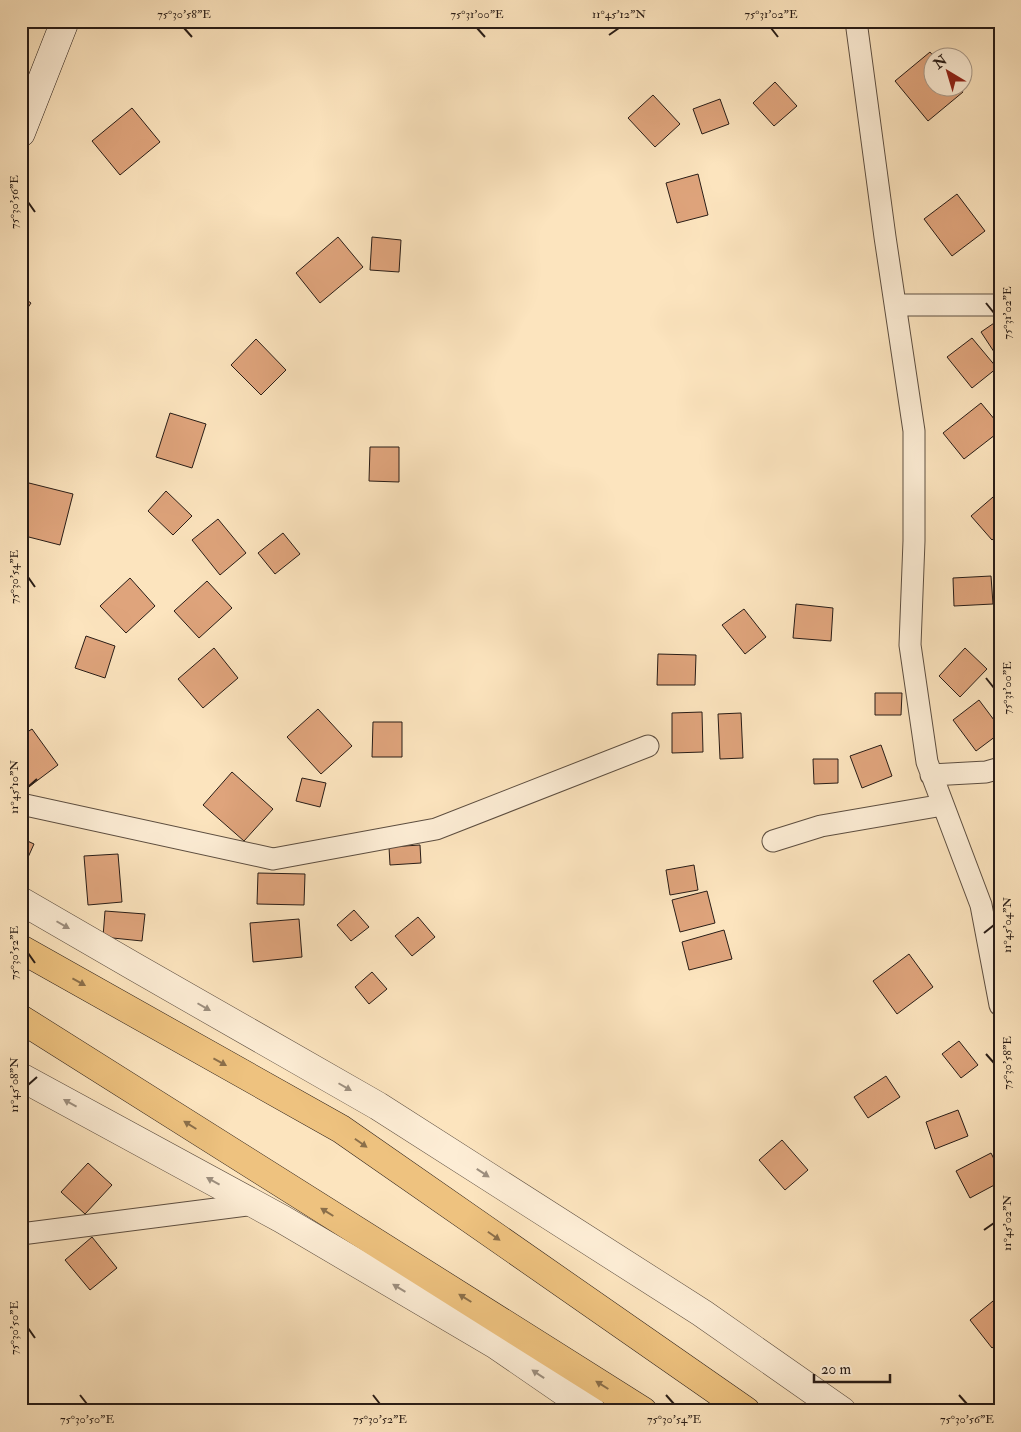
<svg xmlns="http://www.w3.org/2000/svg" width="1021" height="1432" viewBox="0 0 1021 1432" font-family="'IM FELL Double Pica',serif">
<style>
.building{fill:#dfa47c;stroke:#281c16}
.lines{fill:none;stroke-linecap:round;stroke-linejoin:round}
.minor-casing{stroke:#5d4e40;stroke-width:23}
.tertiary-casing{stroke:#5d4e40;stroke-width:29}
.secondary-casing{stroke:#281c16;stroke-width:29}
.trunk-casing{stroke:#281c16;stroke-width:29}
.minor{stroke:#fdedd5;stroke-width:21}
.tertiary{stroke:#fdedd5;stroke-width:28}
.secondary{stroke:#fdedd5;stroke-width:28}
.trunk{stroke:#eec27f;stroke-width:28}
.oneway{fill:#9d8f7f}
.oneway2{fill:#8b6f4a}
.ticks{fill:none;stroke:#281c16;stroke-width:2}
.neatline{fill:none;stroke:#281c16;stroke-width:2}
.ticks-label{font-size:12px;text-anchor:middle;fill:#281c16}
</style>
<rect width="100%" height="100%" fill="#fce4be"/>
<filter id="stains"><feTurbulence type="fractalNoise" baseFrequency=".004" numOctaves="4"/><feColorMatrix values="0 0 0 0 .2 0 0 0 0 .09 0 0 0 0 .02 0 0 0 .5 -.17"/></filter>
<radialGradient id="worn" r=".72"><stop offset=".6" stop-color="#630" stop-opacity="0"/><stop offset="1" stop-color="#630" stop-opacity=".3"/></radialGradient>
<path class="building" d="M930,52L935,58H934V88H960L963,92L928,121L895,81Z
M775,82L797,106L774,126L753,103Z
M653,95L680,124L655,147L628,118Z
M720,99L729,124L702,134L693,109Z
M132,108L160,142L120,175L92,141Z
M698,174L708,215L677,223L666,183Z
M957,194L985,231L952,256L924,219Z
M338,237L363,267L320,303L296,273Z
M372,237L401,240L399,272L370,270Z
M21,296L31,303L21,318Z
M1000,319V361L981,332Z
M972,338L997,368L972,388L947,357Z
M256,339L286,370L261,395L231,365Z
M981,403L1000,426V431L964,459L943,433Z
M170,413L206,424L192,468L156,457Z
M370,447H399V482L369,481Z
M21,481L73,494L60,545L21,535Z
M166,491L192,516L173,535L148,511Z
M1000,491V533L992,540L971,516Z
M218,519L246,553L220,575L192,540Z
M283,533L300,554L275,574L258,553Z
M991,576L993,604L954,606L953,578Z
M130,578L155,606L126,633L100,606Z
M207,581L232,608L199,638L174,611Z
M796,604L833,608L831,641L793,638Z
M744,609L766,637L745,654L722,625Z
M86,636L115,646L105,678L75,668Z
M214,648L238,678L203,708L178,679Z
M965,648L987,669L960,697L939,676Z
M658,654L696,655L695,685H657Z
M875,693H902L901,715H875Z
M979,700L1000,728V733L976,751L953,720Z
M318,709L352,746L321,774L287,737Z
M702,712L703,752L672,753V713Z
M741,713L743,758L720,759L718,714Z
M373,722H402V757H372Z
M32,729L58,765L22,792L21,736Z
M881,745L892,776L862,788L850,756Z
M813,759H838V783L814,784Z
M232,772L273,809L244,841L203,805Z
M302,778L326,783L320,807L296,801Z
M21,838L34,844L21,873Z
M420,845L421,863L390,865L389,847Z
M118,854L122,902L88,905L84,856Z
M694,865L698,890L670,895L666,870Z
M258,873L305,874L304,905L257,904Z
M707,891L715,923L680,932L672,900Z
M354,910L369,927L351,941L337,925Z
M105,911L145,914L142,941L103,937Z
M418,917L435,937L412,956L395,936Z
M299,919L302,957L253,962L250,923Z
M724,930L732,959L689,970L682,942Z
M909,954L933,987L897,1014L873,981Z
M372,972L387,989L369,1004L355,987Z
M959,1041L978,1065L961,1078L942,1054Z
M886,1076L900,1097L868,1118L854,1097Z
M958,1110L968,1136L935,1149L926,1122Z
M782,1140L808,1170L785,1190L759,1160Z
M991,1153L1000,1171V1182L970,1198L956,1171Z
M88,1163L112,1185L85,1214L61,1192Z
M92,1237L117,1268L90,1290L65,1260Z
M993,1301L1000,1308V1342L992,1348L970,1320Z"/>
<g class="lines">
<defs>
<path id="minor" d="M856,21L885,237L914,431V541L910,645L927,762L981,905L1000,1005
M896,305H1000
M931,775L986,772L1000,768
M21,804L273,859L436,829L648,746
M773,841L821,826L943,805
M21,1234L255,1204"/>
<path id="tertiary" d="M21,901L135,967L378,1106L702,1313L842,1411
M21,1077L282,1219L496,1345L592,1411"/>
<path id="secondary" d="M21,133L65,21"/>
<path id="trunk" d="M21,949L341,1129L746,1411
M21,1019L643,1411"/>
</defs>
<use href="#minor" class="minor-casing"/>
<use href="#tertiary" class="tertiary-casing"/>
<use href="#secondary" class="secondary-casing"/>
<use href="#trunk" class="trunk-casing"/>
<use href="#minor" class="minor"/>
<use href="#tertiary" class="tertiary"/>
<use href="#secondary" class="secondary"/>
<use href="#trunk" class="trunk"/>
</g>
<defs><path id="oneway-solid" d="M-6-.8H1V-3.2L6.5 0L1 3.2V.8H-6Z" transform="scale(1.25)"/></defs>
<g class="oneway">
<use href="#oneway-solid" transform="translate(63 925) rotate(30)"/>
<use href="#oneway-solid" transform="translate(204 1007) rotate(30)"/>
<use href="#oneway-solid" transform="translate(345 1087) rotate(30)"/>
<use href="#oneway-solid" transform="translate(70 1103) rotate(-151)"/>
<use href="#oneway-solid" transform="translate(483 1173) rotate(33)"/>
<use href="#oneway-solid" transform="translate(213 1181) rotate(-151)"/>
<use href="#oneway-solid" transform="translate(399 1288) rotate(-149)"/>
<use href="#oneway-solid" transform="translate(538 1374) rotate(-146)"/>
</g>
<g class="oneway2">
<use href="#oneway-solid" transform="translate(79 982) rotate(29)"/>
<use href="#oneway-solid" transform="translate(220 1062) rotate(29)"/>
<use href="#oneway-solid" transform="translate(190 1125) rotate(-148)"/>
<use href="#oneway-solid" transform="translate(361 1143) rotate(35)"/>
<use href="#oneway-solid" transform="translate(327 1212) rotate(-148)"/>
<use href="#oneway-solid" transform="translate(494 1236) rotate(35)"/>
<use href="#oneway-solid" transform="translate(465 1298) rotate(-148)"/>
<use href="#oneway-solid" transform="translate(602 1385) rotate(-148)"/>
</g>
<path class="ticks" d="M184,28L192,37M477,28L485,37M771,28L778,37M609,35L619,28M28,202L35,212M986,303L994,313M28,577L35,587M986,678L994,688M28,787L37,779M984,933L994,925M28,953L35,963M986,1054L994,1063M28,1085L37,1077M984,1230L994,1223M28,1328L35,1338M80,1395L87,1404M373,1395L380,1404M666,1395L674,1404M959,1395L967,1404"/>
<rect width="1021" height="1432" fill="none" stroke="#fce4be" stroke-width="55"/>
<g transform="translate(948 72) rotate(322)"><circle r="24" fill="#fdedd5" stroke="#a89989"/>
<path d="M0-4L9 19L0 12L-9 19Z" fill="#8f2418"/>
<text y="-8" font-size="14" font-weight="bold" text-anchor="middle" fill="#281c16">N</text>
</g>
<path d="M814 1374v8h76v-8" fill="none" stroke="#281c16" stroke-width="2.5"/>
<text x="821" y="1374" font-size="15" fill="#281c16" stroke="#fdedd5" stroke-width="4" paint-order="stroke">20 m</text>
<rect x="28" y="28" width="966" height="1376" class="neatline"/>
<g class="ticks-label">
<text x="184" y="18">75°30'58"E</text>
<text x="477" y="18">75°31'00"E</text>
<text x="619" y="18">11°45'12"N</text>
<text x="771" y="18">75°31'02"E</text>
<text transform="translate(14 202) rotate(-90)" y="4">75°30'56"E</text>
<text transform="translate(1007 313) rotate(-90)" y="4">75°31'02"E</text>
<text transform="translate(14 577) rotate(-90)" y="4">75°30'54"E</text>
<text transform="translate(1007 688) rotate(-90)" y="4">75°31'00"E</text>
<text transform="translate(14 787) rotate(-90)" y="4">11°45'10"N</text>
<text transform="translate(1007 925) rotate(-90)" y="4">11°45'04"N</text>
<text transform="translate(14 953) rotate(-90)" y="4">75°30'52"E</text>
<text transform="translate(1007 1063) rotate(-90)" y="4">75°30'58"E</text>
<text transform="translate(14 1085) rotate(-90)" y="4">11°45'08"N</text>
<text transform="translate(1007 1223) rotate(-90)" y="4">11°45'02"N</text>
<text transform="translate(14 1328) rotate(-90)" y="4">75°30'50"E</text>
<text x="87" y="1423">75°30'50"E</text>
<text x="380" y="1423">75°30'52"E</text>
<text x="674" y="1423">75°30'54"E</text>
<text x="967" y="1423">75°30'56"E</text>
</g>
<rect width="100%" height="100%" filter="url(#stains)"/>
<rect width="100%" height="100%" fill="url(#worn)"/>
</svg>
